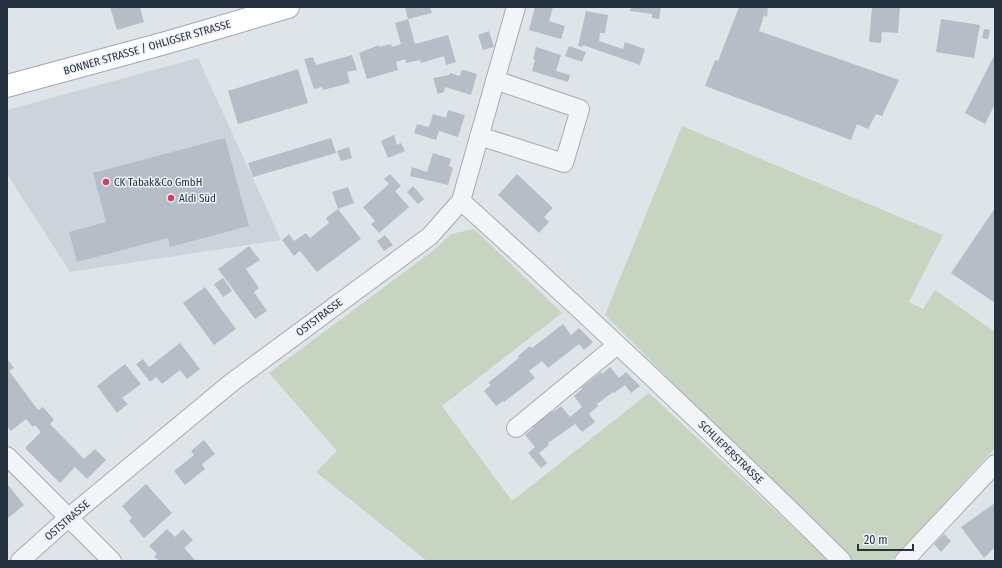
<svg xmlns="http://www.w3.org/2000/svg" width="1002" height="568" viewBox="0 0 1002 568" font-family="'Fira Sans Condensed',sans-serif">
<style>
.built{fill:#cdd3db}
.green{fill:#c6d4c0}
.building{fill:#b6bdc6}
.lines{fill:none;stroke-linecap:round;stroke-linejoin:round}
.minor-casing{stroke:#a4abb3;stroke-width:20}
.major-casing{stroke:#9ea8b6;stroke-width:24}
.minor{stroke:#f2f4f7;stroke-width:18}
.major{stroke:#fff;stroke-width:22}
.poi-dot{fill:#d43e5b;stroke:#eff2f7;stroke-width:1.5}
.labels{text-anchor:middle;stroke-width:3;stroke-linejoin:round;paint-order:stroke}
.street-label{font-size:11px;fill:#273241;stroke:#eff2f7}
.poi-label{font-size:11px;fill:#273241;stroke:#eff2f7;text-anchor:start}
</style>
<rect width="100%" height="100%" fill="#dfe4e9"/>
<path class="built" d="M198,58L281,240L70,272L7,174V110Z"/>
<path class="green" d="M682,126L943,235L909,302L923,309L935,290L995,332V448L891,561H851L605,315Z
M474,229L562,313L442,406L512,501L649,393L829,561H427L316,472L337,451L269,373L434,250L451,234Z"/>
<path class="building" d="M110,7H140L144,22L117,30Z
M405,7H430L432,13L408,19Z
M535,7H553L549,21L565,26L561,39L529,30Z
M631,7H661L659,19L652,18V14L630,11Z
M739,7H768L767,17L764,15L759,31L899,80L882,116L876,114L868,129L857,124L851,140L705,86L715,60L718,61Z
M872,7H900L898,33L882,32L881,43L869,42Z
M586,11L608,15L605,33H600L599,41L623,49L625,42L645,49L640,65L583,45L582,47L578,46Z
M408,19L415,44L448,35L456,62L446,65L444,56L421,63L420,60L406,63L405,59L396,62L398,70L367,79L359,53L379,45V47L391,44L392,47L401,44L395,23Z
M941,19L980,25L974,58L936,52Z
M984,29L990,30L988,39L982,38Z
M489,31L494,47L483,50L478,35Z
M569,46L586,52L582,62L565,56Z
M536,47L561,55L556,71L570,75L568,82L532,71L535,60L533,59Z
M995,54V104L985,124L965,113Z
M352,55L357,70L347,72L350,83L323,90L322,87L314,89L304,59L313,57L316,65Z
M298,69L308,103L238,124L228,91Z
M464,70L477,74L471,95L445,87L444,92L438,94L433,78L449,75L450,73L460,76L461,71Z
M448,110L465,115L458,137L439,131L436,140L414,133L417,124L429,127L433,114L446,118Z
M394,135L397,145L401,143L405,151L388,158L381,141Z
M225,138L249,226L170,247L168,238L77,262L69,232L106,222L93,173Z
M331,138L336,153L253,177L248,163Z
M349,147L352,158L341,161L337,151Z
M433,153L451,159L449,166L453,168L448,185L410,176L412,167L427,172Z
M390,174L401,186L395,191L409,207L379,233L371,224L375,221L363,207L389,184L384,179Z
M517,174L553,208L544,217L549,222L539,233L498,195Z
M413,186L424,199L418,204L407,192Z
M348,187L354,203L338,209L332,192Z
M995,208V303L951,273Z
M338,209L361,239L317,272L300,251L294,256L282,240L289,234L294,241L306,233L310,238L329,223L326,218Z
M385,235L393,245L384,251L377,241Z
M249,246L260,260L246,269L259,288L254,292L267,311L255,319L218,269Z
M223,278L232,291L223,297L214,284Z
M205,287L236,329L214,345L183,303Z
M563,324L571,335L579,328L593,342L584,350L579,344L548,368L542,361L529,371L535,378L504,402L503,401L496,406L484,391L491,385L488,383L519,358L518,356L530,346L532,348Z
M180,343L200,369L187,379L180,370L162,384L156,377L150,382L136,364L143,359L149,367Z
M9,361L14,368L9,371L38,410L43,407L54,420L50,424L84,459L95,449L106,460L87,479L75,467L60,483L25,448L41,432L35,425L33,427L26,419L11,431L7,426V362Z
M125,364L141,384L122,398L128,404L117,413L97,386Z
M610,367L619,378L626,372L640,386L631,393L625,385L614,393L613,392L597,404L598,406L589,414L595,422L582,432L575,424L548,443L549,445L539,453L547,463L541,468L528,453L535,447L525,435L533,428L532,426L552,411L553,412L561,406L570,417L582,407L574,396L582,389L581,388L601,372L602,374Z
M204,440L215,454L202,464L205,469L185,485L174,471L194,455L191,451Z
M146,484L172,513L144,538L129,521L132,518L122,506Z
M8,485L24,505L7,519V486Z
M995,503V547L984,558L961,527Z
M167,529L175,537L183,529L193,540L184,548L196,561H160L154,557L157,554L149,546Z
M944,534L951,541L941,552L934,544Z"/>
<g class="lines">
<defs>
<path id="minor" d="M479,136L564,163L580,109L495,80
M461,201C591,318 718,438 842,561
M516,428L617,345
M7,456L112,561
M20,561L68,518L231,383L430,236L461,201L516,7
M904,561L995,464"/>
<path id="major" d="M7,86L169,42L288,7"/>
</defs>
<use href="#minor" class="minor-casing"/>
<use href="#major" class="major-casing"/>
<use href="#minor" class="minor"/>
<use href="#major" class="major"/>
</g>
<g class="poi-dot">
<circle cx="106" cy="182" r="4"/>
<circle cx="171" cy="198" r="4"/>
</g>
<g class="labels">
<g class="street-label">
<text transform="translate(147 47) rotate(-16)" y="4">BONNER STRASSE / OHLIGSER STRASSE</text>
<text transform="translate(319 317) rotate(-37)" y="4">OSTSTRASSE</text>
<text transform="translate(731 452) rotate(44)" y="4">SCHLIEPERSTRASSE</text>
<text transform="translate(67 520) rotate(-41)" y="4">OSTSTRASSE</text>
</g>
<g class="poi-label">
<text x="114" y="186">CK Tabak&amp;Co GmbH</text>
<text x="179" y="202">Aldi Süd</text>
</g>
</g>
<rect width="1002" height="568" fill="none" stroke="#273241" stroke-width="16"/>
<path d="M858 544v6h55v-6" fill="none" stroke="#273241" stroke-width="2"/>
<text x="864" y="544" font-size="12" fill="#273241" stroke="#eff2f7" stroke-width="3" paint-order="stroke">20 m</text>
</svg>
